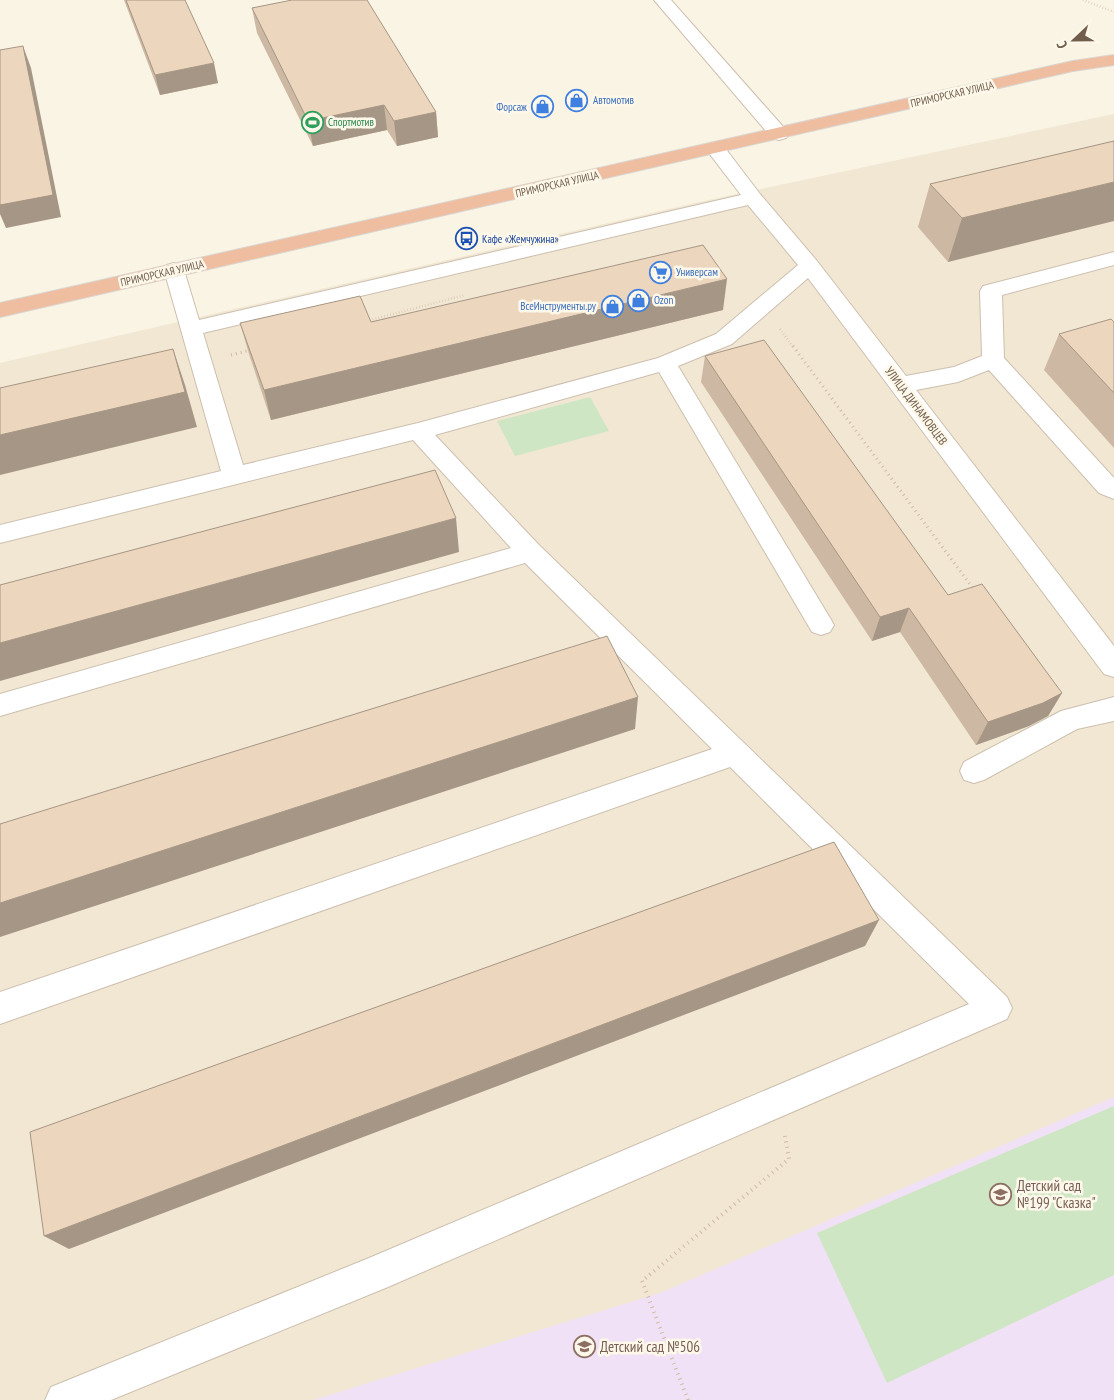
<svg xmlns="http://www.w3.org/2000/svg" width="1114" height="1400" viewBox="0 0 1114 1400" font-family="'PT Sans Narrow',sans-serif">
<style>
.residential{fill:#f1e7d3}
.education{fill:#f1e1f6}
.green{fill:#cee6c4}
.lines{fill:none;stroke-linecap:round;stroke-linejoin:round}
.minor-casing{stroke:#cdbfaf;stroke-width:2}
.highway-casing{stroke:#dad5d0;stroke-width:2}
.path-far2{stroke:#d1baa2;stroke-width:2.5;stroke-dasharray:0.5 2.5;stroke-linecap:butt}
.path-far1{stroke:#d1baa2;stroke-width:3;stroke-dasharray:1 4;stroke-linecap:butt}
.path{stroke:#d1baa2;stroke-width:4;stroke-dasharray:1 4.5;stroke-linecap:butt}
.minor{fill:#fff;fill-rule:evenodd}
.highway{fill:#efbea0;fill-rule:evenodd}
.wall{fill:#ccb8a3}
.shaded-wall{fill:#a69685}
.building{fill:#edd6be;stroke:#a69685}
.labels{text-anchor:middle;stroke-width:5;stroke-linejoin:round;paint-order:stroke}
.far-street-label{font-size:11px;fill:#705d4c;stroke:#fdf8ea}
.far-shop-label{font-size:11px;fill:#366cbe;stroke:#fdf8ea;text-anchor:start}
.far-leisure-label{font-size:11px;fill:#27864d;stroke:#fdf8ea;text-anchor:start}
.far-transit-label{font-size:11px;fill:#164399;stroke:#fdf8ea;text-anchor:start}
.street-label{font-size:12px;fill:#705d4c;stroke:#fdf8ea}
.near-education-label{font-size:15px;fill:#785e54;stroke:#fdf8ea;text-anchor:start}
</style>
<rect width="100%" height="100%" fill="#faf4e4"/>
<path class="residential" d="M1114,114V1400H0V363L695,203Z"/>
<path class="education" d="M1114,1097V1400H313L660,1293Z"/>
<path class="green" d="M590,397L609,431L515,456L497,421Z
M1114,1106V1275L887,1383L817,1233Z"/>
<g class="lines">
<defs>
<path id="minor" d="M654,0H671L786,130L788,134L786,138L779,140L772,138Z
M715,142L722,144L760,194L817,261L906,376L954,367L982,356L980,291L983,286L1114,252V265L1002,295L1004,358L1114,478V499L1099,493L989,370L958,382L916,390L1114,646V677L1104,674L808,278L732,344L678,366L830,618L834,625L830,632L821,635L812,632L659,372L435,435L539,545L1007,997L1012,1008L1007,1019L388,1287L111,1400H45L51,1387L369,1258L969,1004L730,767L0,1024V992L712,749L525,563L0,716V694L511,548L413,440L0,543V525L221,471L164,270L167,265L174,263L181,265L184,270L199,320L741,195L705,148L708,144ZM748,205L798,265L716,334L658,358L418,423L243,465L203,333Z
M1114,697V721L1077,729L984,780L974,783L964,780L960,771L964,762L1061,711Z"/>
<path id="highway" d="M1114,55V65L1073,71L0,317V303L1073,61Z"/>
</defs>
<use href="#minor" class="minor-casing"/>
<use href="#highway" class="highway-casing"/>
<path class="path-far2" d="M1083,0L1114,12
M367,321L465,295
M780,329L793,347"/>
<path class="path-far1" d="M793,346L975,591
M231,355L250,350"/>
<path class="path" d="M688,1400L642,1281L789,1159L785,1136"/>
<use href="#minor" class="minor"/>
<use href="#highway" class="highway"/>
</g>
<path class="wall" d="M124,0H185L218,83L160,95Z
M252,8L436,112L438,137L397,146L387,130L313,146L257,33Z
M1114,141L948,262L918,227L930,184Z
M723,310L271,420L249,354L240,323L371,322Z
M1114,322V448L1044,370L1059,334Z
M705,356L948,595L1062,693L1048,716L1029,726L976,745L900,632L872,641L701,382Z"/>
<path class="shaded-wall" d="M23,46L31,68L61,217L6,228L0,214V205Z
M214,63L218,83L160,95L155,75Z
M384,105L387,130L313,146L308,121Z
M436,112L438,137L397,146L394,121Z
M1114,182V221L948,262L962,218Z
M727,279L723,310L271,420L264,390Z
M173,349L185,385L197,427L0,475V435Z
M456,518L459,552L0,681V643Z
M909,608L900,632L872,641L880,617Z
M1062,693L1048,716L1029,726L976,745L988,722Z
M638,697L635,729L0,937V903Z
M879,920L865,946L69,1249L44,1236Z"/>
<path class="building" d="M126,0H185L214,63L155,75Z
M292,0H367L436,112L394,121L384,105L308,121L252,8Z
M23,46L53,195L0,205V50Z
M1114,141V182L962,218L930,184Z
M703,245L727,279L264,390L240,323L360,296L371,322Z
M1111,319L1114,322V393L1059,334Z
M764,340L948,595L982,584L1062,693L1043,703L988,722L909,608L880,617L705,356Z
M173,349L185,392L0,435V388Z
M435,470L456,518L0,643V585Z
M607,636L638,697L0,903V824Z
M834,842L879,920L44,1236L30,1132Z"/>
<defs>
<symbol id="shop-ring" viewBox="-11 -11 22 22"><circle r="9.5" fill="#fdf8ea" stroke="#3f7fe0" stroke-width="1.5"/><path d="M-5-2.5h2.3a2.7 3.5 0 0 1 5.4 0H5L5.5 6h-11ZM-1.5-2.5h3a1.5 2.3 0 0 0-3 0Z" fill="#3f7fe0"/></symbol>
<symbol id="stadium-ring" viewBox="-11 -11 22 22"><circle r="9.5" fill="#fdf8ea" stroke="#2e9e5b" stroke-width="1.5"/><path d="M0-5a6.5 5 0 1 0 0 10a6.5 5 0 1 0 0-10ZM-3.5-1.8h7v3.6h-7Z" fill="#2e9e5b"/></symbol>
<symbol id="bus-ring" viewBox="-11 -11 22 22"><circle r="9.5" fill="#fdf8ea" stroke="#1a4fb4" stroke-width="1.5"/><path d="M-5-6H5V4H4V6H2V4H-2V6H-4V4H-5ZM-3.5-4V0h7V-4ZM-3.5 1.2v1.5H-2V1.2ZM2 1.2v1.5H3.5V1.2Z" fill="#1a4fb4"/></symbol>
<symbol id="supermarket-ring" viewBox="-11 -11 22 22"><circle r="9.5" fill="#fdf8ea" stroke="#3f7fe0" stroke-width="1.5"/><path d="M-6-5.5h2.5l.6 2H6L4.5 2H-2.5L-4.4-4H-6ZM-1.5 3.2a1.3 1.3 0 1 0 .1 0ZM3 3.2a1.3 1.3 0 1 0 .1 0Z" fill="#3f7fe0"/></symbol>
<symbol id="school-ring" viewBox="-11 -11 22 22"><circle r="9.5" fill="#fdf8ea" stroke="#8d6e63" stroke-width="1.5"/><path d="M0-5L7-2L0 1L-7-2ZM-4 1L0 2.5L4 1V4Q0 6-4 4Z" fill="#8d6e63"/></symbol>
</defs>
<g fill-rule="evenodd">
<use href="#shop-ring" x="564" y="88" width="25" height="25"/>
<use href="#shop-ring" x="530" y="94" width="25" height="25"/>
<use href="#stadium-ring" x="300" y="110" width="25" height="25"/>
<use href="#bus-ring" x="454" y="226" width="25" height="25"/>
<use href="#supermarket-ring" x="648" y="260" width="25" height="25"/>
<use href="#shop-ring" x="626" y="288" width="25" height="25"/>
<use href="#shop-ring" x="600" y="294" width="25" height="25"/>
<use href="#school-ring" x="988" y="1182" width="25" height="25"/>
<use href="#school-ring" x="572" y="1334" width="25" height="25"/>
</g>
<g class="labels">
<g class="far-street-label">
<text transform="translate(952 94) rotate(-13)" y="4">ПРИМОРСКАЯ УЛИЦА</text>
<text transform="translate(557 184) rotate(-13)" y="4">ПРИМОРСКАЯ УЛИЦА</text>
<text transform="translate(162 273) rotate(-13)" y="4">ПРИМОРСКАЯ УЛИЦА</text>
</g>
<g class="far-shop-label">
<text x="593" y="104">Автомотив</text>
<text x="527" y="111" text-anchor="end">Форсаж</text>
<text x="676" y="276">Универсам</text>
<text x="654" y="304">Ozon</text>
<text x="596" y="310" text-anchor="end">ВсеИнструменты.ру</text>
</g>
<g class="far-leisure-label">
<text x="328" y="126">Спортмотив</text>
</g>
<g class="far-transit-label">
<text x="482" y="243">Кафе «Жемчужина»</text>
</g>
<g class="street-label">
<text transform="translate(916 406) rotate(53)" y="4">УЛИЦА ДИНАМОВЦЕВ</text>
</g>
<g class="near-education-label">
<text x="1017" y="1191">Детский сад<tspan x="1017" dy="17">№199 "Сказка"</tspan></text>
<text x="600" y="1352">Детский сад №506</text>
</g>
</g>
<g transform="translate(1074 40) rotate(248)" stroke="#fdf8ea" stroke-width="4" paint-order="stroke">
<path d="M0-4L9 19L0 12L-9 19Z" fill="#705d4c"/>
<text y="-8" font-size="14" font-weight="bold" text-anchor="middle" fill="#705d4c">С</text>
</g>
</svg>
